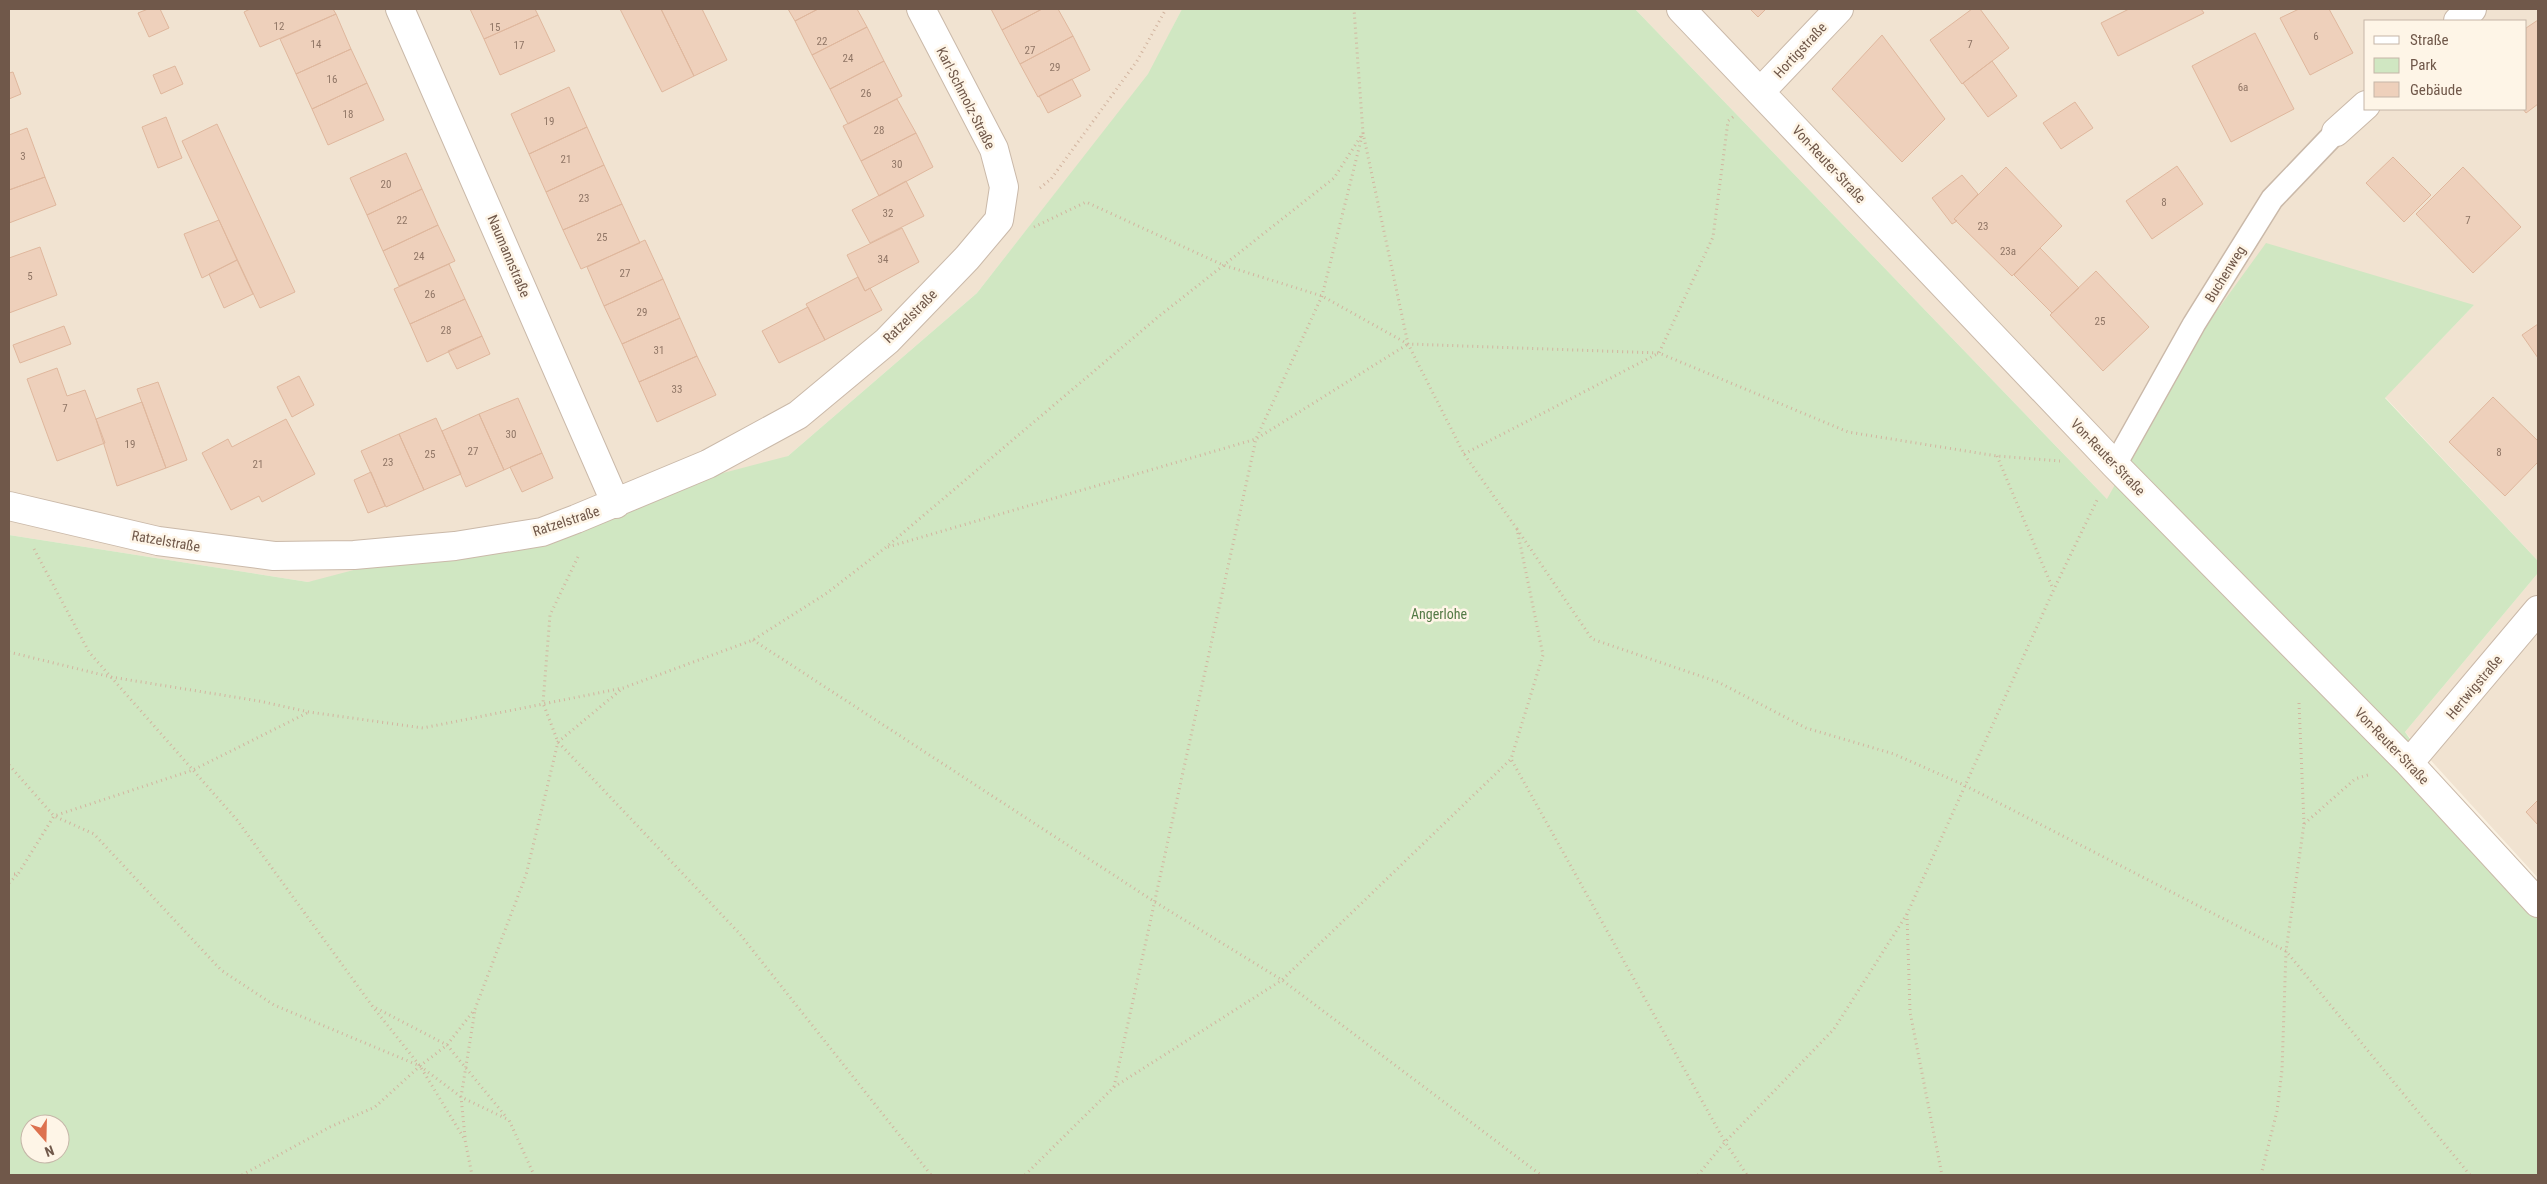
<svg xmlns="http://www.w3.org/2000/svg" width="2547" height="1184" viewBox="0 0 2547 1184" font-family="'Roboto Condensed',sans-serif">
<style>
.residential{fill:#f1e3d1;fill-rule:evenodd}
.green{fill:#d0e7c2;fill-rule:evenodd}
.building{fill:#eed0bb;stroke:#dfb79d}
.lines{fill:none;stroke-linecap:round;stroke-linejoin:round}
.service-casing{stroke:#cab9a9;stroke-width:25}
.minor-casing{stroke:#cab9a9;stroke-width:30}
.path{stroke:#d2b49f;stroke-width:3;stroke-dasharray:1 4;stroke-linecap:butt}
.service{stroke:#fff;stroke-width:22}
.minor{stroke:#fff;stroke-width:28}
.labels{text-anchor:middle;stroke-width:5;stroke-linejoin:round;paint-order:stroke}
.number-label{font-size:11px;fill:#907666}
.street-label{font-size:14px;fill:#70584a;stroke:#fef5e7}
.park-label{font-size:14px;fill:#547a46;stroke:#fef5e7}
</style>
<rect width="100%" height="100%" fill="#faf1e2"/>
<path class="residential" d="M9,9H1182L1149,74L977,293L788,456L562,556L308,582L9,535Z
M1635,9H2538V561L2385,397L2474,305L2195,341L2108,500ZM2366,21H2526V109H2366Z
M2538,573V878L2405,732Z"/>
<path class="green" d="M1182,9H1635L2107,499L2195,341L2266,243L2474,305L2385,398L2538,561V573L2405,732L2538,917V1175H9V535L308,582L788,456L977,293L1148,74ZM30,1124H60V1154H30Z"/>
<path class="building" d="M148,9H160L169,28L149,37L138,13Z
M250,9H333L336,14L260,47L244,12Z
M470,9H535L538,15L484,39Z
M620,9H661L694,76L662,92Z
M661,9H702L727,60L694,76Z
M788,9H818L795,21Z
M818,9H857L867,27L812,55L795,21Z
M991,9H1042L1002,30Z
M1042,9H1058L1073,36L1020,64L1002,30Z
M1750,9H1766L1758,17Z
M1972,9H1980L2009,48L1962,84L1930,40Z
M2129,9H2201L2204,13L2118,56L2101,23Z
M2299,9H2329L2353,53L2310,75L2280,18Z
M336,14L351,49L296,74L280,39Z
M538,15L555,51L500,75L484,39Z
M2538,20V104L2526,113L2523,109H2526V28Z
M867,27L884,61L830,89L812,55Z
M2255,33L2294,109L2231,142L2192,66Z
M1882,35L1945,119L1902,162L1832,89Z
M1073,36L1090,70L1038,97L1020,64Z
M351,49L367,83L312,109L296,74Z
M884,61L902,96L848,124L830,89Z
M1992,61L2017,96L1988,117L1963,83Z
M175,66L183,84L161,94L153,75Z
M13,72L21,94L9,99V73Z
M1072,79L1081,96L1048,113L1039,96Z
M367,83L384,120L328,145L312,109Z
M569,87L587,127L529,154L511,114Z
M897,99L916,133L861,161L843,126Z
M2075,102L2093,128L2061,149L2043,123Z
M166,117L182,158L158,168L142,127Z
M217,124L295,292L260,308L182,141Z
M587,127L604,165L546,192L529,154Z
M27,128L45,177L9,190V135Z
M916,133L933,167L879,196L861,161Z
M406,153L422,189L367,215L350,178Z
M2393,157L2431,195L2404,222L2366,183Z
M604,165L622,204L563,230L546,192Z
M2177,166L2203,204L2152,239L2126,201Z
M2006,167L2062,226L2012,276L1954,219Z
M2463,167L2521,227L2473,273L2416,214Z
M1962,175L1978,194L1954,219L1957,221L1952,224L1932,198Z
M45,177L56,205L9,223V190Z
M906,181L924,216L870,243L852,210Z
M422,189L438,225L383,251L367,215Z
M622,204L640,243L581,269L563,230Z
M219,220L237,260L202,278L184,234Z
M438,225L455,261L399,286L383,251Z
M902,228L919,262L865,291L847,255Z
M645,240L663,279L604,306L587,267Z
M40,247L57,295L9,313V258Z
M2040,248L2079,288L2052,313L2014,275Z
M237,260L253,294L224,308L209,274Z
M449,264L465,299L410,324L394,289Z
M2096,271L2149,327L2103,371L2050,315Z
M858,277L865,291L870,288L882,310L825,340L806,304Z
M663,279L680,318L622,344L604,306Z
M465,299L482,336L427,362L410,324Z
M808,307L825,340L779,363L762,331Z
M680,318L697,356L639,382L622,344Z
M2538,324V358L2522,335Z
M64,326L71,344L20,363L13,345Z
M482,336L490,354L457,369L448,351Z
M697,356L716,395L657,422L639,382Z
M57,368L67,396L85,390L105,443L57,461L27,379Z
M299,376L314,405L292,417L277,387Z
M158,382L187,460L166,468L137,389Z
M2493,397L2538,441V462L2505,496L2449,442Z
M518,398L542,453L504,470L479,414Z
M142,402L166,468L117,486L96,419Z
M479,414L504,470L466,487L442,431Z
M436,418L461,474L424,490L399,434Z
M286,419L315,474L262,502L259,496L231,510L202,453L228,439L232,447Z
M399,434L424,490L386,507L361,451Z
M542,453L553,478L522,492L510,467Z
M371,472L385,506L368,513L354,480Z
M2538,800V825L2526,812Z"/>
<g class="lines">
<defs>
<path id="service" d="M2115,465L2194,324L2272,199L2336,132"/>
<path id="minor" d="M400,9L616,504
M1681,9L2115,465L2409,763L2538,903
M2458,21L2472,9
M1761,91L1839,9
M2336,132L2366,105
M9,506L158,541L274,556L354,555L455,546L542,532L576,519L708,464L798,415L887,341L967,258L999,220L1004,187L994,149L921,9
M2409,763L2538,610"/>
</defs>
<use href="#service" class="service-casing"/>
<use href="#minor" class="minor-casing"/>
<path class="path" d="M1363,133L1408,344L1464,454L1517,529L1543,655L1511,759L1725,1142L1747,1175
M1040,188L1051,179L1137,61L1166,9
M1034,227L1086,202L1223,265L1322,296L1408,344L1659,353L1848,432L1997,456L2060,461
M1464,454L1659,353L1713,237L1728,121L1734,116
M1997,456L2053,589
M1517,529L1592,639L1718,682L1806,728L1894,754L1964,785L2286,951L2470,1175
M888,547L1256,439L1408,344
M34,549L89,652L237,820L373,1007L420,1066L465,1140L472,1175
M578,557L550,615L543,703L558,742L739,933L931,1175
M753,640L1155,902L1282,980L1541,1175
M9,652L111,677L259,701L309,712L423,728L623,688L753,640L827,593L885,548L1158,317L1334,178L1363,133L1354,9
M2299,703L2304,824
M9,765L54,816L94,834L221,970L274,1005L420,1066L461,1097L509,1120L534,1175
M9,874H18L54,816L193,770L309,712
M9,883L18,874
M1907,914L1910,1012L1942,1175
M376,1008L447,1045L507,1118
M1114,1087L1256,439L1322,296L1362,136
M465,1137L461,1097L475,1010
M242,1175L330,1127L375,1107L420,1066L447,1045L475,1009L526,875L558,742L623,688
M1025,1175L1114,1087L1282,980L1511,759
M1698,1175L1725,1142L1834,1029L1907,914L2054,589L2098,498
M2261,1175L2277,1111L2282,1070L2286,951L2304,824L2355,779L2371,774"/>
<use href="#service" class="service"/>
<use href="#minor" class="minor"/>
</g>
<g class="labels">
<g class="number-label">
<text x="279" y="30">12</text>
<text x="495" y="31">15</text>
<text x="2316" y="40">6</text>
<text x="822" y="45">22</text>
<text x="316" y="48">14</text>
<text x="1970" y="48">7</text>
<text x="519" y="49">17</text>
<text x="1030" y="54">27</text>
<text x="848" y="62">24</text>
<text x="1055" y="71">29</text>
<text x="332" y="83">16</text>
<text x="2243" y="91">6a</text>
<text x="866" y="97">26</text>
<text x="348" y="118">18</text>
<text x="549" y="125">19</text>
<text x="879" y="134">28</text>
<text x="23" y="160">3</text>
<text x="566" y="163">21</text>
<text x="897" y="168">30</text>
<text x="386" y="188">20</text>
<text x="584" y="202">23</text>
<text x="2164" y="206">8</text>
<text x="888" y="217">32</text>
<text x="402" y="224">22</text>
<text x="2468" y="224">7</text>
<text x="1983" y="230">23</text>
<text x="602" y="241">25</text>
<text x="2008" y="255">23a</text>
<text x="419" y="260">24</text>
<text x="883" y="263">34</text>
<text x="625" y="277">27</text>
<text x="30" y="280">5</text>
<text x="430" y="298">26</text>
<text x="642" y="316">29</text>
<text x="2100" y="325">25</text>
<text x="446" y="334">28</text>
<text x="659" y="354">31</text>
<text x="677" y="393">33</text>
<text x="65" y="412">7</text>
<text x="511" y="438">30</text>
<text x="130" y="448">19</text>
<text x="473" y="455">27</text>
<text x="2499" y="456">8</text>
<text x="430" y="458">25</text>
<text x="388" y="466">23</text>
<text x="258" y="468">21</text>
</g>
<g class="street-label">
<text transform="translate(1800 50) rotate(-47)" y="5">Hortigstraße</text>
<text transform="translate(966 98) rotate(63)" y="5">Karl-Schmolz-Straße</text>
<text transform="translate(1829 164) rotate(47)" y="5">Von-Reuter-Straße</text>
<text transform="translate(509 256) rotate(67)" y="5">Naumannstraße</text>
<text transform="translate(2225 274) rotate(-58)" y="5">Buchenweg</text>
<text transform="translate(910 316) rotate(-45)" y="5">Ratzelstraße</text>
<text transform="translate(2108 457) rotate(46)" y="5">Von-Reuter-Straße</text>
<text transform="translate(566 521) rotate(-18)" y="5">Ratzelstraße</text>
<text transform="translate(166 541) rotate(10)" y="5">Ratzelstraße</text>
<text transform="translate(2474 687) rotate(-50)" y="5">Hertwigstraße</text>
<text transform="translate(2392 746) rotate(46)" y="5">Von-Reuter-Straße</text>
</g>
<g class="park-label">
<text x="1439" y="619">Angerlohe</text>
</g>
</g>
<rect width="2547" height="1184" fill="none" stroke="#70584a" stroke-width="20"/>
<rect x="2364" y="20" width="162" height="90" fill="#fef5e7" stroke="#c5b6a8"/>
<rect x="2374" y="36" width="25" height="8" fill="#ffffff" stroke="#c5b6a8"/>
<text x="2410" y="45" font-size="15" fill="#70584a">Straße</text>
<rect x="2374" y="58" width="25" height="15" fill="#d0e7c2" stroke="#c5b6a8"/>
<text x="2410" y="70" font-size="15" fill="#70584a">Park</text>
<rect x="2374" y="82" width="25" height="15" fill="#eed0bb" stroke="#c5b6a8"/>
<text x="2410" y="95" font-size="15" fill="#70584a">Gebäude</text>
<g transform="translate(45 1139) rotate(160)"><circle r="24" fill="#fef5e7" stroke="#c5b6a8"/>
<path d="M0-4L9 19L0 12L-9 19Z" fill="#dd714e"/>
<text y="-8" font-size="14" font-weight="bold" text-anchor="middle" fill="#70584a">N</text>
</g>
</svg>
